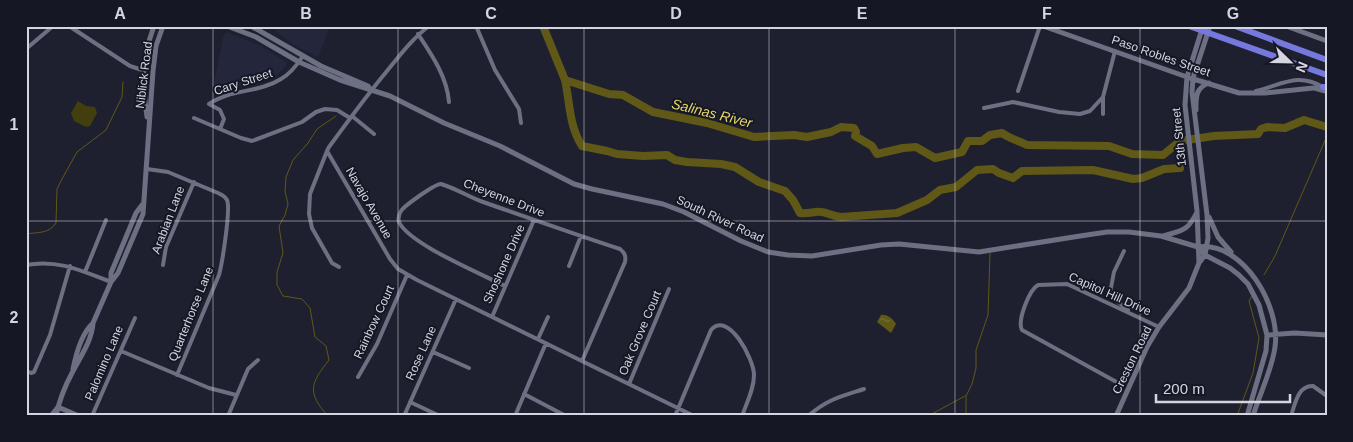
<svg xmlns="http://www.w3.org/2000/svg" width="1353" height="442" viewBox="0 0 1353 442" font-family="Helvetica,sans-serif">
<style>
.built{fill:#24263b}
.green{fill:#433e0d}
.water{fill:url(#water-ripples)}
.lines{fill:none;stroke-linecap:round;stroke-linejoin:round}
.stream{stroke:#5f5816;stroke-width:1}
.river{stroke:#5f5816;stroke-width:8}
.street{stroke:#6d6f82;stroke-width:4}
.secondary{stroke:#6d6f82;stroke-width:5}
.highway{stroke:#7578dc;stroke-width:6}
.grid{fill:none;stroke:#d4d5e0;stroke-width:1;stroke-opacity:0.55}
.labels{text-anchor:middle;stroke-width:4;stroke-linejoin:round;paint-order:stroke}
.street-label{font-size:12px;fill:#d4d5e0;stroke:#161725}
.water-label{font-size:14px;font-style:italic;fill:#e6d968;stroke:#161725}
.neatline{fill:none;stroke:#d4d5e0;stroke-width:2}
.grid-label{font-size:16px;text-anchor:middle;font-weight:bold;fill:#d4d5e0}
</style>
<defs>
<pattern id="water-ripples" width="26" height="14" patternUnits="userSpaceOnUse" patternTransform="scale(1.25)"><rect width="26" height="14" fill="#5f5816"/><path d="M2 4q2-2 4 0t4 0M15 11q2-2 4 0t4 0" fill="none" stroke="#756f38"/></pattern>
</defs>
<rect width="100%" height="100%" fill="#1f202f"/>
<path class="built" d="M269,26H330L318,57L297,47Z
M226,32L261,46L286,62V66L275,77L212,94L223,38Z"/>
<path class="green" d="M78,101L86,106L95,107L97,113L90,126L86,127L74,121L71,113Z"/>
<path class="water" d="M881,315C887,314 893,319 896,324L891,333L877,322Z"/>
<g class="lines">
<path class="stream" d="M26,234C38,232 49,234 56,223L57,189L62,179L77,152L106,130L122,97L123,82
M1264,275L1275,256L1327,136
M328,416C306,392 311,383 329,360L326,346L315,337L310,308L302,299L283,296L277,285V272L283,253L279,226L285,215L288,204L285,191L286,177L293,160L308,143L317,129L336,116
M928,416L965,396
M966,416V396L972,384L976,368V350L988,315L990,253
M1237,416L1253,373L1259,338L1249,301L1252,296"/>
<path class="river" d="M543,26L565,80L609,94L623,95L653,112L707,123L754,137L794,135L807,137L831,132L841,127L854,128L856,132L855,136L872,146L877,154L903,148L916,147L935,158L962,152L968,141H982L990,135L1002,133C1010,139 1018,140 1027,145L1109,146L1132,154L1163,155L1180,141L1214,136L1258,134L1261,129L1267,127L1285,128L1304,120L1327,127
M565,80C570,103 569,126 582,146L607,151L617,154L643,156L667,155L675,160L687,162L721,164L735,167L759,182L785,191L793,200L800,213C809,214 815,211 821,212C827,212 831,216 841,217L897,213L927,200L940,190L956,187L977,170L993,169L999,173L1013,178L1022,171L1093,170L1133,179L1142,178L1164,169L1180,168"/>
<path class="street" d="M69,26L130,66L142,70
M429,26C413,38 400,55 387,71C367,95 348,121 329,147L327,151L390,259L398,269L417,280L694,416
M476,26L495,70L519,109L521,123
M418,34C432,55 447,77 449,102
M26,49L53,26
M1316,89L1327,92
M1018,91L1040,26
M1256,91C1282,85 1297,72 1323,87
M984,108L1013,102L1059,112L1080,114L1090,111L1103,97
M1103,114V97L1115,51
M352,116L374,134
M194,118L241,138L252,141L302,122L316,112L325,109L337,110L350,118
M220,129L224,119L220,110L209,104C230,89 259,93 281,79C290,74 297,65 303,56
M327,151L310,194L309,214L312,228L332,263L339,267
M147,169L168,172L218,193C222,195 225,196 227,200C231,209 222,264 219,275L177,375
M1124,251L1114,272L1110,293L1114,299L1128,310
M26,265C58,259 82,271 111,282
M163,265L166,247L194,182
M569,266L581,236
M85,272L106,220
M505,286C482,274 409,244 399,222C398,218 399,214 401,211C404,206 436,183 441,184C455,188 469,197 483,202C529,218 574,234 620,249C625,253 626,256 625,262L582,361
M492,317L534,220
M538,339L548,317
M121,351L209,388L236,395
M433,352L469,368
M26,371L31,373L34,372L50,335L70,266
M358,377L377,344L407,275
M629,384L669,289
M1122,385L1022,330C1017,321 1029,290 1038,285L1067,284L1159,327
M524,394L566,416
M410,402L440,416
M92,416L135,318
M228,416L248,369L258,360
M404,416L456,299
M515,416L546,343
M675,416L711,330C728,310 754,359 754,375C754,389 747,402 742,416
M808,416C828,399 839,397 864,389
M1291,416C1295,404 1298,385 1313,386L1327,396"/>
<path class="secondary" d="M227,26L256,37L299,62L340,80L390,96L444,123L500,146L574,184L592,189L663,204L684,212L741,241L768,252L788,255L812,256L881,245L899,244L979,252L1080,236L1107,232H1129L1161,236L1198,247L1205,255L1230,268L1239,275L1248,284L1259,305L1267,335L1266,351L1247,416
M251,26L321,66L368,86L371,90
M1043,26L1187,77L1239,93H1265L1323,87
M1286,26L1327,41
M1196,110C1196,98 1195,88 1209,83
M147,117C142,79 141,62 154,26
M1209,217L1218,237L1231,252
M1163,236C1183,230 1187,232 1197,212
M1198,247C1243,241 1281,306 1275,347C1272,370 1260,393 1253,416
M1199,263L1197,211L1185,105L1187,77L1203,26
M111,282V273L136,213L142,205
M1267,335L1295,333L1327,335
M73,369C76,354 82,333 93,323
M58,407L79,416
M51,416L58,407
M56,416C59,401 66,384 73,371C81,356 92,340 93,323L111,282L118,273L143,214L153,71L156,46L163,26
M1116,416L1147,347L1159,327L1189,288L1199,263L1205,255L1208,238L1207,215L1192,92L1193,78L1210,26"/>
<path class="highway" d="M1189,26L1327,75
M1235,26L1327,60
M1323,87H1327"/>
</g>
<path class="grid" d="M213,26V416M398,26V416M584,26V416M769,26V416M955,26V416M1140,26V416M26,221H1327"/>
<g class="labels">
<g class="street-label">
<text transform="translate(1161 56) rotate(19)" y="4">Paso Robles Street</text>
<text transform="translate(144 75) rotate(-83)" y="4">Niblick Road</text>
<text transform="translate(243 82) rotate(-18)" y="4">Cary Street</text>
<text transform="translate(1179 137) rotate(-96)" y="4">13th Street</text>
<text transform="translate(504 198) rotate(21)" y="4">Cheyenne Drive</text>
<text transform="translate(369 203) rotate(60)" y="4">Navajo Avenue</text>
<text transform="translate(720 219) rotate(25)" y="4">South River Road</text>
<text transform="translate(168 220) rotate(-69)" y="4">Arabian Lane</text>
<text transform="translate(504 264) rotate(-66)" y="4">Shoshone Drive</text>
<text transform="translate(1110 294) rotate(24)" y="4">Capitol Hill Drive</text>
<text transform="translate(191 314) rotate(-68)" y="4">Quarterhorse Lane</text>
<text transform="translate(374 322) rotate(-65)" y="4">Rainbow Court</text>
<text transform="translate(640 333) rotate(-67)" y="4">Oak Grove Court</text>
<text transform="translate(421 353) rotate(-66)" y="4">Rose Lane</text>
<text transform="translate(1132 360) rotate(-64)" y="4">Creston Road</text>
<text transform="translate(104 363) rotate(-67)" y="4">Palomino Lane</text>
</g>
<g class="water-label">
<text transform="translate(712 113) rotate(14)" y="5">Salinas River</text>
</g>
</g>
<rect width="1353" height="442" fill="none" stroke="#161725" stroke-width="55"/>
<g transform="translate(1290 62) rotate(113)" stroke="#161725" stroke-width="4" paint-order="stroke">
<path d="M0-4L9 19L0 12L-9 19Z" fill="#d4d5e0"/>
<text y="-8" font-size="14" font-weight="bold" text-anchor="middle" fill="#d4d5e0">N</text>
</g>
<path d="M1156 394v8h134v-8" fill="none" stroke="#d4d5e0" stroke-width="2.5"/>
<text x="1163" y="394" font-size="15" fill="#d4d5e0" stroke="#161725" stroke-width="4" paint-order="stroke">200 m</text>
<rect x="28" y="28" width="1298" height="386" class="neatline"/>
<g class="grid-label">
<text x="120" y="19">A</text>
<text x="306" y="19">B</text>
<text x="491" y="19">C</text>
<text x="676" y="19">D</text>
<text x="862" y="19">E</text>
<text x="1047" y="19">F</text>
<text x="1233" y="19">G</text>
<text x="14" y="130">1</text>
<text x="14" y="323">2</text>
</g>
</svg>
